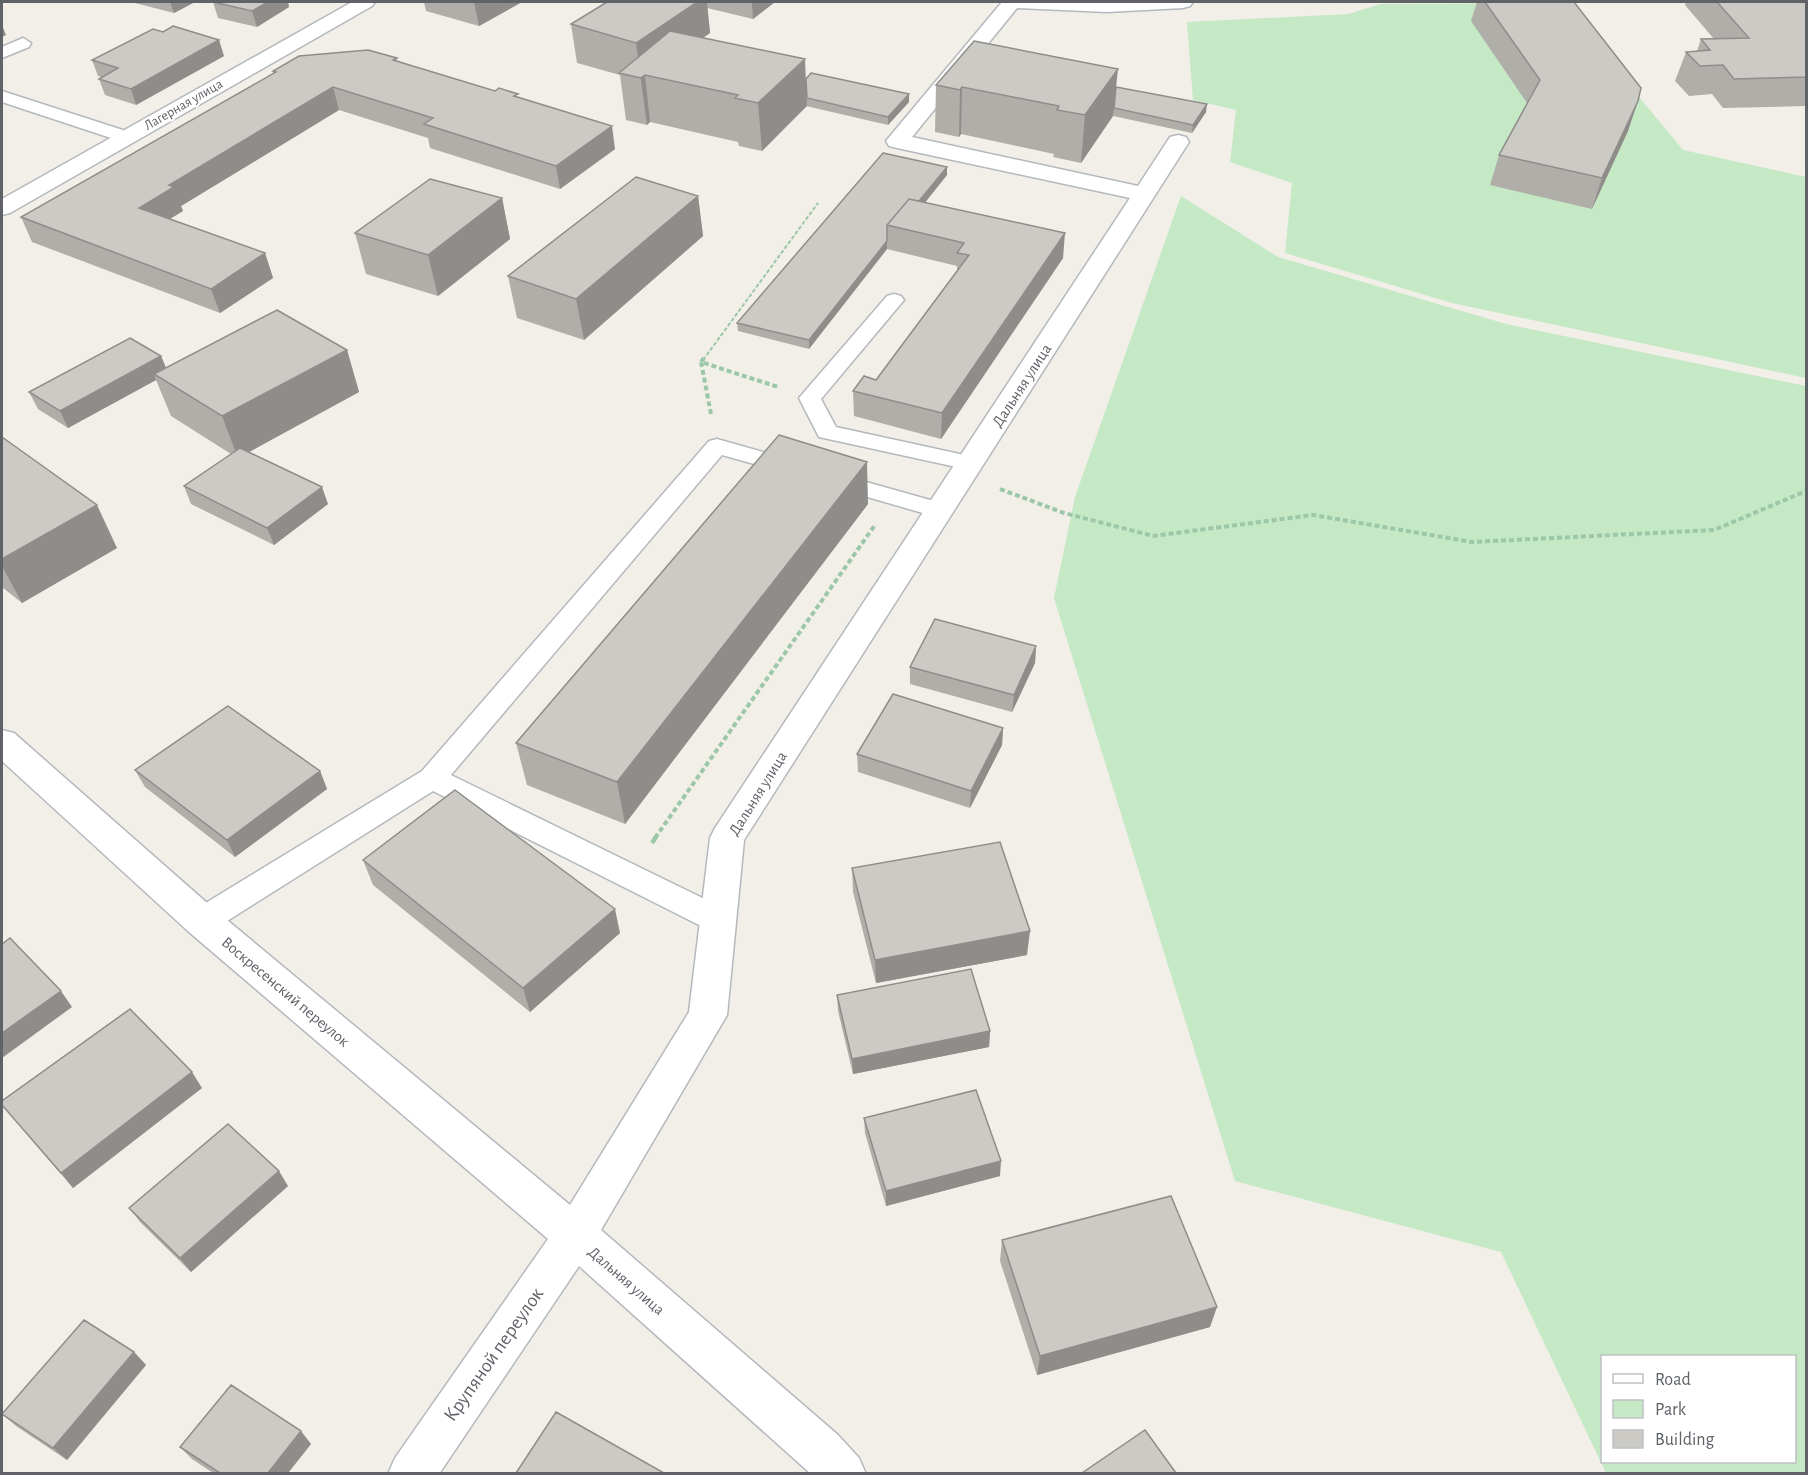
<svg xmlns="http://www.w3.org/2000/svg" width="1808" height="1475" viewBox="0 0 1808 1475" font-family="'Alegreya Sans',sans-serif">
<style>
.green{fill:#c5e8c5;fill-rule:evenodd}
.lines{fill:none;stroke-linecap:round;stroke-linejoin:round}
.lane-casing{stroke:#b5b8bc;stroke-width:3}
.street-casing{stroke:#b5b8bc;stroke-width:3}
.path-far2{stroke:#9cc7a9;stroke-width:2;stroke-dasharray:4 2;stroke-linecap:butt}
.path-far1{stroke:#9cc7a9;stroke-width:4;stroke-dasharray:5 3;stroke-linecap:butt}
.path{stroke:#9cc7a9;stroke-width:4.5;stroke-dasharray:8 4;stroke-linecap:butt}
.lane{fill:#fff;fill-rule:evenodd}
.street{fill:#fff;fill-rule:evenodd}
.wall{fill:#afaea9}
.shaded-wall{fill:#8f8d8a}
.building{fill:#cccac5;stroke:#8f8d8a;stroke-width:1.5}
.labels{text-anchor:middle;stroke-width:4.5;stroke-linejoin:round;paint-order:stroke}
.far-street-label{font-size:14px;fill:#5f6368;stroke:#fff}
.street-label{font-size:16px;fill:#5f6368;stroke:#fff}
.near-street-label{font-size:20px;fill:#5f6368;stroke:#fff}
</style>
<rect width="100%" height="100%" fill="#f1efe8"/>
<path class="green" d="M1561,3L1683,150L1806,177V378L1452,303L1285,253L1292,183L1230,162L1236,110L1193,100L1187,22L1348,14L1381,4Z
M1181,196L1278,257L1506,324L1806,386V1473H1606L1501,1252L1235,1181L1054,598L1075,497ZM1602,1356H1794V1462H1602Z"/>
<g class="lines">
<defs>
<path id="lane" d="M23,38L31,43L29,47L2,58V47Z
M2,91L132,133L135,137L132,141H120L2,102Z
M894,294L901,296L904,300L821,399L836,427L978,458L981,463L978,468L970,470L819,437L799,398L887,296Z
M717,439L802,463L805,468L802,473L794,475L722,455L451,775L729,911L733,920L729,929L718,932L707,929L433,791L213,930L202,933L191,930L187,921L191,912L422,771L709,441Z
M834,473L948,505L952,510L948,515L940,518L826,485L822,480L826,475Z"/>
<path id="street" d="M352,2H375L372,6L10,213L2,215V199Z
M1002,2H1193L1190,6L1183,8L1107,12L1017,8L912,137L1138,186L1170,137L1178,135L1186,137L1189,142L744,840L727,1015L601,1230L838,1435L859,1458L866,1474H811L579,1266L439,1474H388L395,1458L548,1239L189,932L2,761V730L14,733L215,910L570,1205L689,1012L710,838L715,828L1130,198L897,148L889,146L886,141Z"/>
</defs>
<use href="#lane" class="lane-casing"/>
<use href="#street" class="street-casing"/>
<path class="path-far2" d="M703,360L818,203"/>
<path class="path-far1" d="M704,358L701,362L778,387
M701,362L711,414
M1000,489L1064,513L1153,536L1313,515L1472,542L1714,530L1806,491
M655,838L875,525"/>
<path class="path" d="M652,843L656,837"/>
<use href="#lane" class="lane"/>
<use href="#street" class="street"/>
</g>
<path class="wall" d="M131,2H195L174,13Z
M213,2H288L289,7L257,27L218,18Z
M424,2H522L479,26L426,11Z
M607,2H775L753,19L707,8L710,33L703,37L806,79L909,102L888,125L806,106L762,151L739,146L738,142L650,122L647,125L626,120L620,75L577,63L571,24Z
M1477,2H1574L1628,131L1592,209L1490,185L1499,155L1527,103L1471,21Z
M1686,2H1806V106L1723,108L1712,94L1689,96L1675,81L1686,52L1697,51L1701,39H1714L1685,5Z
M224,56L136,105L105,95L99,79L101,77L98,76L92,60Z
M397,58V61L519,98L615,149L560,189L430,148L428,138L339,110L181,206L183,211L170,219L265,253L273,278L220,313L32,242L21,217L273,74V71Z
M936,85L1116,87L1206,112L1192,133L1113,116L1081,163L1053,157L1054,154L961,134L959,137L935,132Z
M947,175L925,202L1063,258L941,439L854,416L853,391L876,380L957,271V266L887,249L809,349L738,331L737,323Z
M698,196L703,236L584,340L517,318L508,276Z
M502,198L510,239L438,296L366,274L355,233Z
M347,350L359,392L249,452L328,504L274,545L191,504L184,486L231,454L171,416L156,380L68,428L38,409L29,392L161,356L166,368Z
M2,437L117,548L22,603L2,587Z
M868,504L625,824L527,785L516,743Z
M1036,646L1035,663L1012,712L910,684V667Z
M1003,728L1002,745L970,808L858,772L857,754Z
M135,770L320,771L327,789L235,857L145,787Z
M363,860L620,933L530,1012L373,885Z
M852,868L1027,955L876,983L853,892Z
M837,995L990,1031L989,1047L853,1074L838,1011Z
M202,1088L73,1188L2,1105Z
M864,1118L1000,1176L886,1206L865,1133Z
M288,1186L191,1272L140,1222L129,1208Z
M1002,1240L1210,1327L1037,1375L1000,1261Z
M134,1352L146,1365L67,1460L16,1426L2,1414Z
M311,1444L288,1473H213L192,1459L180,1447Z"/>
<path class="shaded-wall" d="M170,2H195L174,13Z
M268,2H288L289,7L257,27L252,11Z
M474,2H522L479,26Z
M697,2H707L710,33L649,76L645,75L650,122L647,125L636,43Z
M755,2H775L753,19L752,3Z
M2,25L6,35L2,37Z
M219,40L224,56L136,105L131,89Z
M805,59L807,106L762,151L758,103Z
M1118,69L1113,116L1081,163L1085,115Z
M333,87L339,110L181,206L183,211L148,232L139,208L169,185Z
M962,87L961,134L959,137L960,90Z
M909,94V102L888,125V117Z
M1638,101L1628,131L1592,209L1602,178Z
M1207,104L1206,112L1192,133L1193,125Z
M612,126L615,149L560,189L556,166Z
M947,167V175L904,229L898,227Z
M698,196L703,236L584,340L576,299Z
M502,198L510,239L438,296L428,255Z
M1065,233L1063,258L941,439L942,413Z
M887,241V249L809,349V340Z
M265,253L273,278L220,313L211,289Z
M347,350L359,392L238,458L222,416Z
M161,356L168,373L154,374L156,380L68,428L60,411Z
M867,462L868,504L625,824L617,782Z
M322,487L328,504L274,545L267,528Z
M97,505L117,548L22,603L2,566V559Z
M1036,646L1035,663L1012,712L1014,695Z
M1003,728L1002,745L970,808L971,791Z
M320,771L327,789L235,857L227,840Z
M615,909L620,933L530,1012L523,988Z
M1030,931L1027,955L876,983L875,960Z
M61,991L72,1007L2,1058V1033Z
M990,1031L989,1047L853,1074L852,1059Z
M192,1072L202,1088L73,1188L61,1173Z
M1001,1161L1000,1176L886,1206V1191Z
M279,1171L288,1186L191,1272L180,1258Z
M1217,1307L1210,1327L1037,1375L1040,1356Z
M134,1352L146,1365L67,1460L53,1448Z
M301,1431L311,1444L288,1473H268Z"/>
<path class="building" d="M213,2H268L252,11Z
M607,2H697L636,43L571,24Z
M1485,2H1574L1641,88L1638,101L1602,178L1499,155L1540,80Z
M1717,2H1806V77L1734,79L1723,65L1700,66L1686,52L1710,50L1701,39L1749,38Z
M173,26L219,40L131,89L99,79L118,68L92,60L153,29L163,32Z
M670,31L805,59L758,103L735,98L738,95L645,75L641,78L619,73Z
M974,41L1118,69L1085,115L1057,110L1059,106L962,87L960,90L936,85Z
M368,50L397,58L393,60L495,91L499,88L518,94L514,96L612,126L556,166L424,124L433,118L333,87L169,185L174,187L139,208L265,253L211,289L21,217L276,72L273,71L299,56Z
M811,73L909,94L888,117L807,98L806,79Z
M1116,87L1207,104L1193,125L1114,108Z
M883,153L947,167L919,201L909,199L887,225V241L809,340L737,323Z
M636,177L698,196L576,299L508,276Z
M430,179L502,198L428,255L355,233Z
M909,199L1065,233L942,413L853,391L864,376L876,380L969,255L957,253L964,243L887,225Z
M277,310L347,350L222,416L154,374Z
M130,338L161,356L60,411L29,392Z
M779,435L867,462L617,782L516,743Z
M2,437L97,505L2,559Z
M240,448L322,487L267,528L184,486Z
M935,619L1036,646L1014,695L910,667Z
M893,694L1003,728L971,791L857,754Z
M228,706L320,771L227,840L135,770Z
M455,790L615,909L523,988L363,860Z
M1000,842L1030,931L875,960L852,868Z
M10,938L61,991L2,1033V944Z
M971,969L990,1031L852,1059L837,995Z
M130,1009L192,1072L61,1173L2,1105V1101Z
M976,1090L1001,1161L886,1191L864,1118Z
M228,1124L279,1171L180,1258L129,1208Z
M1171,1196L1217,1307L1040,1356L1002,1240Z
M84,1320L134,1352L53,1448L2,1414Z
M231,1385L301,1431L268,1473H220L180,1447Z
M556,1412L664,1473H516Z
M1145,1430L1176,1473H1082Z"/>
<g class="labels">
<g class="far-street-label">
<text transform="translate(183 104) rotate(-30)" y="5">Лагерная улица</text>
</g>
<g class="street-label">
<text transform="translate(1021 385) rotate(-57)" y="6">Дальняя улица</text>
<text transform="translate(757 793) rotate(-58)" y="6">Дальняя улица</text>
<text transform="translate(286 991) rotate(40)" y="6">Воскресенский переулок</text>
<text transform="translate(627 1280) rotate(41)" y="6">Дальняя улица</text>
</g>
<g class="near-street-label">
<text transform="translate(493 1354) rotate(-55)" y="7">Крупяной переулок</text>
</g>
</g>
<rect width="1808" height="1475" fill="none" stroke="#5f6368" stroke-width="6"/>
<rect x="1601" y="1355" width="195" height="108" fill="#ffffff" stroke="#bfc1c3" stroke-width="1.5"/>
<rect x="1613" y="1374" width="30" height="9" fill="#ffffff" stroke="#bfc1c3" stroke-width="1.5"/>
<text x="1655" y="1385" font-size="18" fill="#5f6368">Road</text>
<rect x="1613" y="1400" width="30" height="18" fill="#c5e8c5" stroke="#bfc1c3" stroke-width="1.5"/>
<text x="1655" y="1415" font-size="18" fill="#5f6368">Park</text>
<rect x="1613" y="1430" width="30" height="18" fill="#cccac5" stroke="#bfc1c3" stroke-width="1.5"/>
<text x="1655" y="1445" font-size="18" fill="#5f6368">Building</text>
</svg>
